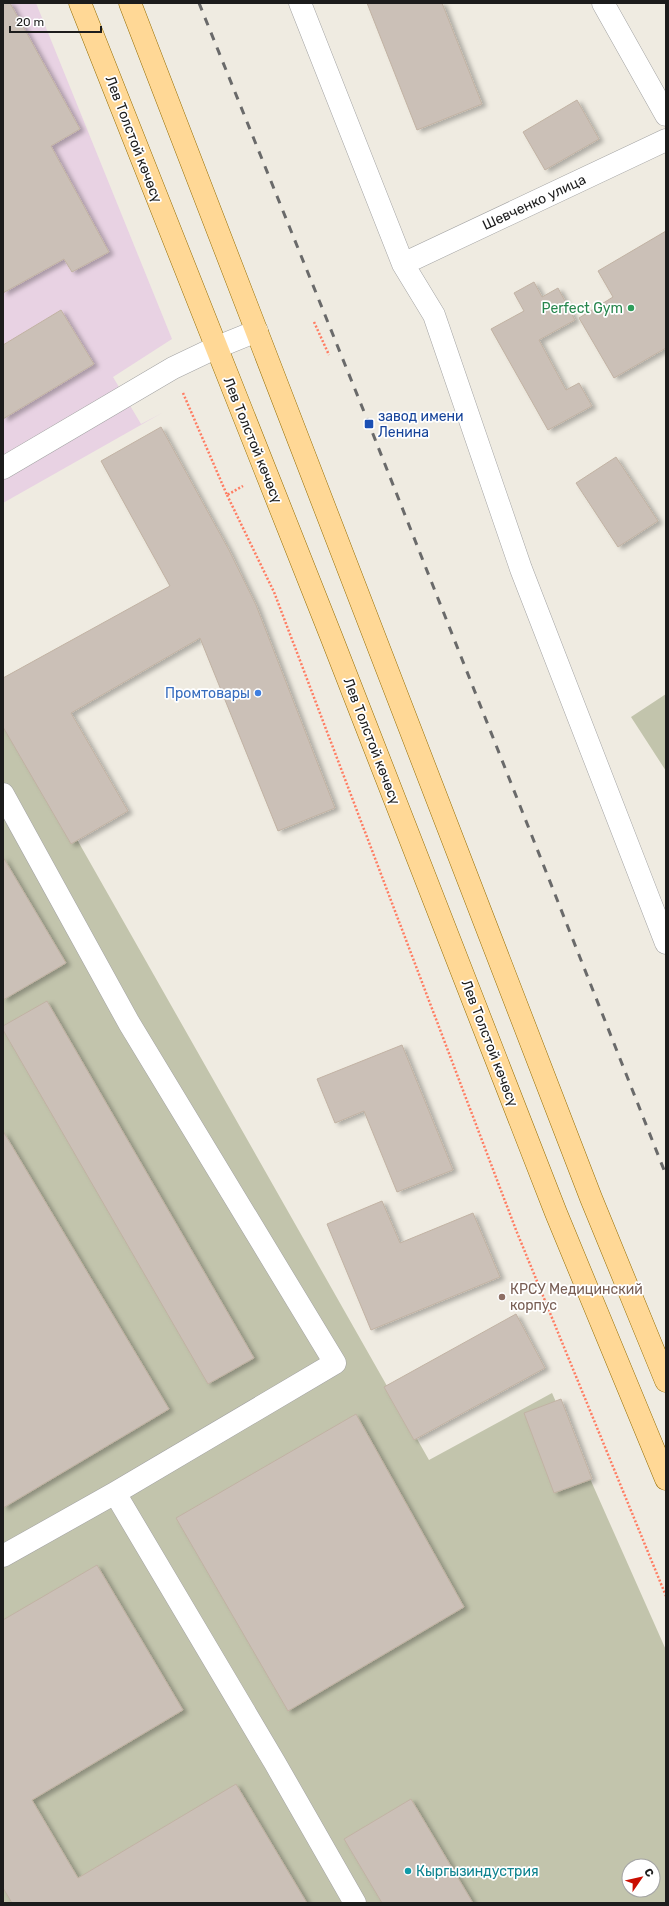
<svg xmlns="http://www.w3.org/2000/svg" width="669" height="1906" viewBox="0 0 669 1906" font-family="Rubik,sans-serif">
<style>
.industrial{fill:#e8d2e3}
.construction{fill:#c2c4ac;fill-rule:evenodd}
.building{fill:#cbc0b7;stroke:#c1b2a3;filter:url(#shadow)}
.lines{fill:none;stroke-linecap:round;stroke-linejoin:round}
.minor-casing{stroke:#a3a3a3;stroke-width:23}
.major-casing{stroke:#956d00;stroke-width:23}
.path{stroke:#ff7c62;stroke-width:2.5;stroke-dasharray:2 2;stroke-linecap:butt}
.minor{stroke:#fff;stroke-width:22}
.major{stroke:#ffd896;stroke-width:22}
.rail{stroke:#6a6a6a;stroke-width:3;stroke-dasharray:8 8;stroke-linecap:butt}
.leisure-dot{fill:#2e9e5b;stroke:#fff;stroke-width:1.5}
.transit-dot{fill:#1a4fb4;stroke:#fff;stroke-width:1.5}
.shop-dot{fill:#3f7fe0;stroke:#fff;stroke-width:1.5}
.education-dot{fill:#8d6e63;stroke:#fff;stroke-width:1.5}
.culture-dot{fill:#0f9aa8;stroke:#fff;stroke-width:1.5}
.labels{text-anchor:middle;stroke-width:3.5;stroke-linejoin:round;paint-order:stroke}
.street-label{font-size:14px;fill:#1c1c1c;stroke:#fff}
.leisure-label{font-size:14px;fill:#27864d;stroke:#fff;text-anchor:end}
.transit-label{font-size:14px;fill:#164399;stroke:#fff;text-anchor:start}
.shop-label{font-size:14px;fill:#366cbe;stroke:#fff;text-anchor:end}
.education-label{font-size:14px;fill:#785e54;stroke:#fff;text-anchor:start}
.culture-label{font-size:14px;fill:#0d838f;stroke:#fff;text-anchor:start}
</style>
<defs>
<filter id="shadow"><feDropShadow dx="4.5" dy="2.5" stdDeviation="2" flood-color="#0004"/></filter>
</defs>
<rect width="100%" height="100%" fill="#efebe1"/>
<path class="industrial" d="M3,3H36L172,339L113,377L141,424L162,413L3,503Z"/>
<path class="construction" d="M666,694V771L631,717Z
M3,709L429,1460L552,1393L666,1650V1903H3ZM629,1866H653V1890H629Z"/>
<path class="building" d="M3,3H10L80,129L51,146L109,252L72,272L64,259L3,293Z
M367,3H442L482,104L417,130Z
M577,100L599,139L545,170L523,132Z
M666,231V348L614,378L579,318L613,297L598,271Z
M534,282L542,297L558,288L575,320L539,340L566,390L579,383L592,406L548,430L491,329L524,311L514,293Z
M61,310L94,364L3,419V345Z
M161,427L229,550L256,605L335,808L278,831L200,638L71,713L128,811L71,844L3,727V678L170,586L101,461Z
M616,457L658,521L618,547L576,483Z
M3,857L66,963L3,1000Z
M47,1001L254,1358L208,1384L3,1030V1026Z
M402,1045L453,1170L397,1192L364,1111L335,1123L317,1079Z
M3,1131L169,1409L3,1508Z
M382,1201L400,1243L473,1213L500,1277L371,1330L327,1224Z
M516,1314L545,1368L414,1440L384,1387Z
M561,1399L592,1479L554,1493L524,1413Z
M356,1414L464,1607L288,1711L176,1518Z
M97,1565L183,1710L32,1800L78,1878L236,1784L307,1903H12L3,1888V1620Z
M411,1799L473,1903H382L344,1839Z"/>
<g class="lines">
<defs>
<path id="minor" d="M300,3L403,264L434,315L521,569L666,943
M603,3L666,115
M403,264L666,140
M3,468L173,368L215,348L257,331
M3,794L129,1023L335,1363L115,1493L3,1556
M115,1493L275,1763L355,1903"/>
<path id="major" d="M80,3L331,636L556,1213L666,1479
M130,3L591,1198L666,1381"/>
</defs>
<use href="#minor" class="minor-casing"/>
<use href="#major" class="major-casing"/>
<path class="path" d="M314,322L329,355
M183,393L227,495L243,486
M227,495L274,592L516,1230L666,1596"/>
<use href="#minor" class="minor"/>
<use href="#major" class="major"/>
<path class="rail" d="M199,3L369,424L666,1175"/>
</g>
<circle class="leisure-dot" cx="631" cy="308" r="4"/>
<rect class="transit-dot" x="364" y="419" width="10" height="10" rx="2"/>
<circle class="shop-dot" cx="258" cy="693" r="4"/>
<circle class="education-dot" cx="502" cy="1297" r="4"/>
<circle class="culture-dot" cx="408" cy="1871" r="4"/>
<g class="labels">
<g class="street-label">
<text transform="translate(134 139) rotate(69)" y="5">Лев Толстой көчөсү</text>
<text transform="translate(534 202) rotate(-25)" y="5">Шевченко улица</text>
<text transform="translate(253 440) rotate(68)" y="5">Лев Толстой көчөсү</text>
<text transform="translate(372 741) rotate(69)" y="5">Лев Толстой көчөсү</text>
<text transform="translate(490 1043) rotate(69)" y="5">Лев Толстой көчөсү</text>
</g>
<g class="leisure-label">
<text x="623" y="313">Perfect Gym</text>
</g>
<g class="transit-label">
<text x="378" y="421">завод имени<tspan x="378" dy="16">Ленина</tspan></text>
</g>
<g class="shop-label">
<text x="250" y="698">Промтовары</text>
</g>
<g class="education-label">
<text x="510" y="1294">КРСУ Медицинский<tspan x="510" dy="16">корпус</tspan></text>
</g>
<g class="culture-label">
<text x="416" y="1876">Кыргызиндустрия</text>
</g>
</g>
<rect width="669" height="1906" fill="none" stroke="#1c1c1c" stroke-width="8"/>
<g transform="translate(641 1878) rotate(56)"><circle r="19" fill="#ffffff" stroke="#a4a4a4"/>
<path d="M0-3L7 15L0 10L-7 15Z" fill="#c90d00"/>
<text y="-6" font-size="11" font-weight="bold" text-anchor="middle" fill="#1c1c1c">С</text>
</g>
<path d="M10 26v6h91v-6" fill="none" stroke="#1c1c1c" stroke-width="2"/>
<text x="16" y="26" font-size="12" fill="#1c1c1c" stroke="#ffffff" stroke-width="3" paint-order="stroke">20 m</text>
</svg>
